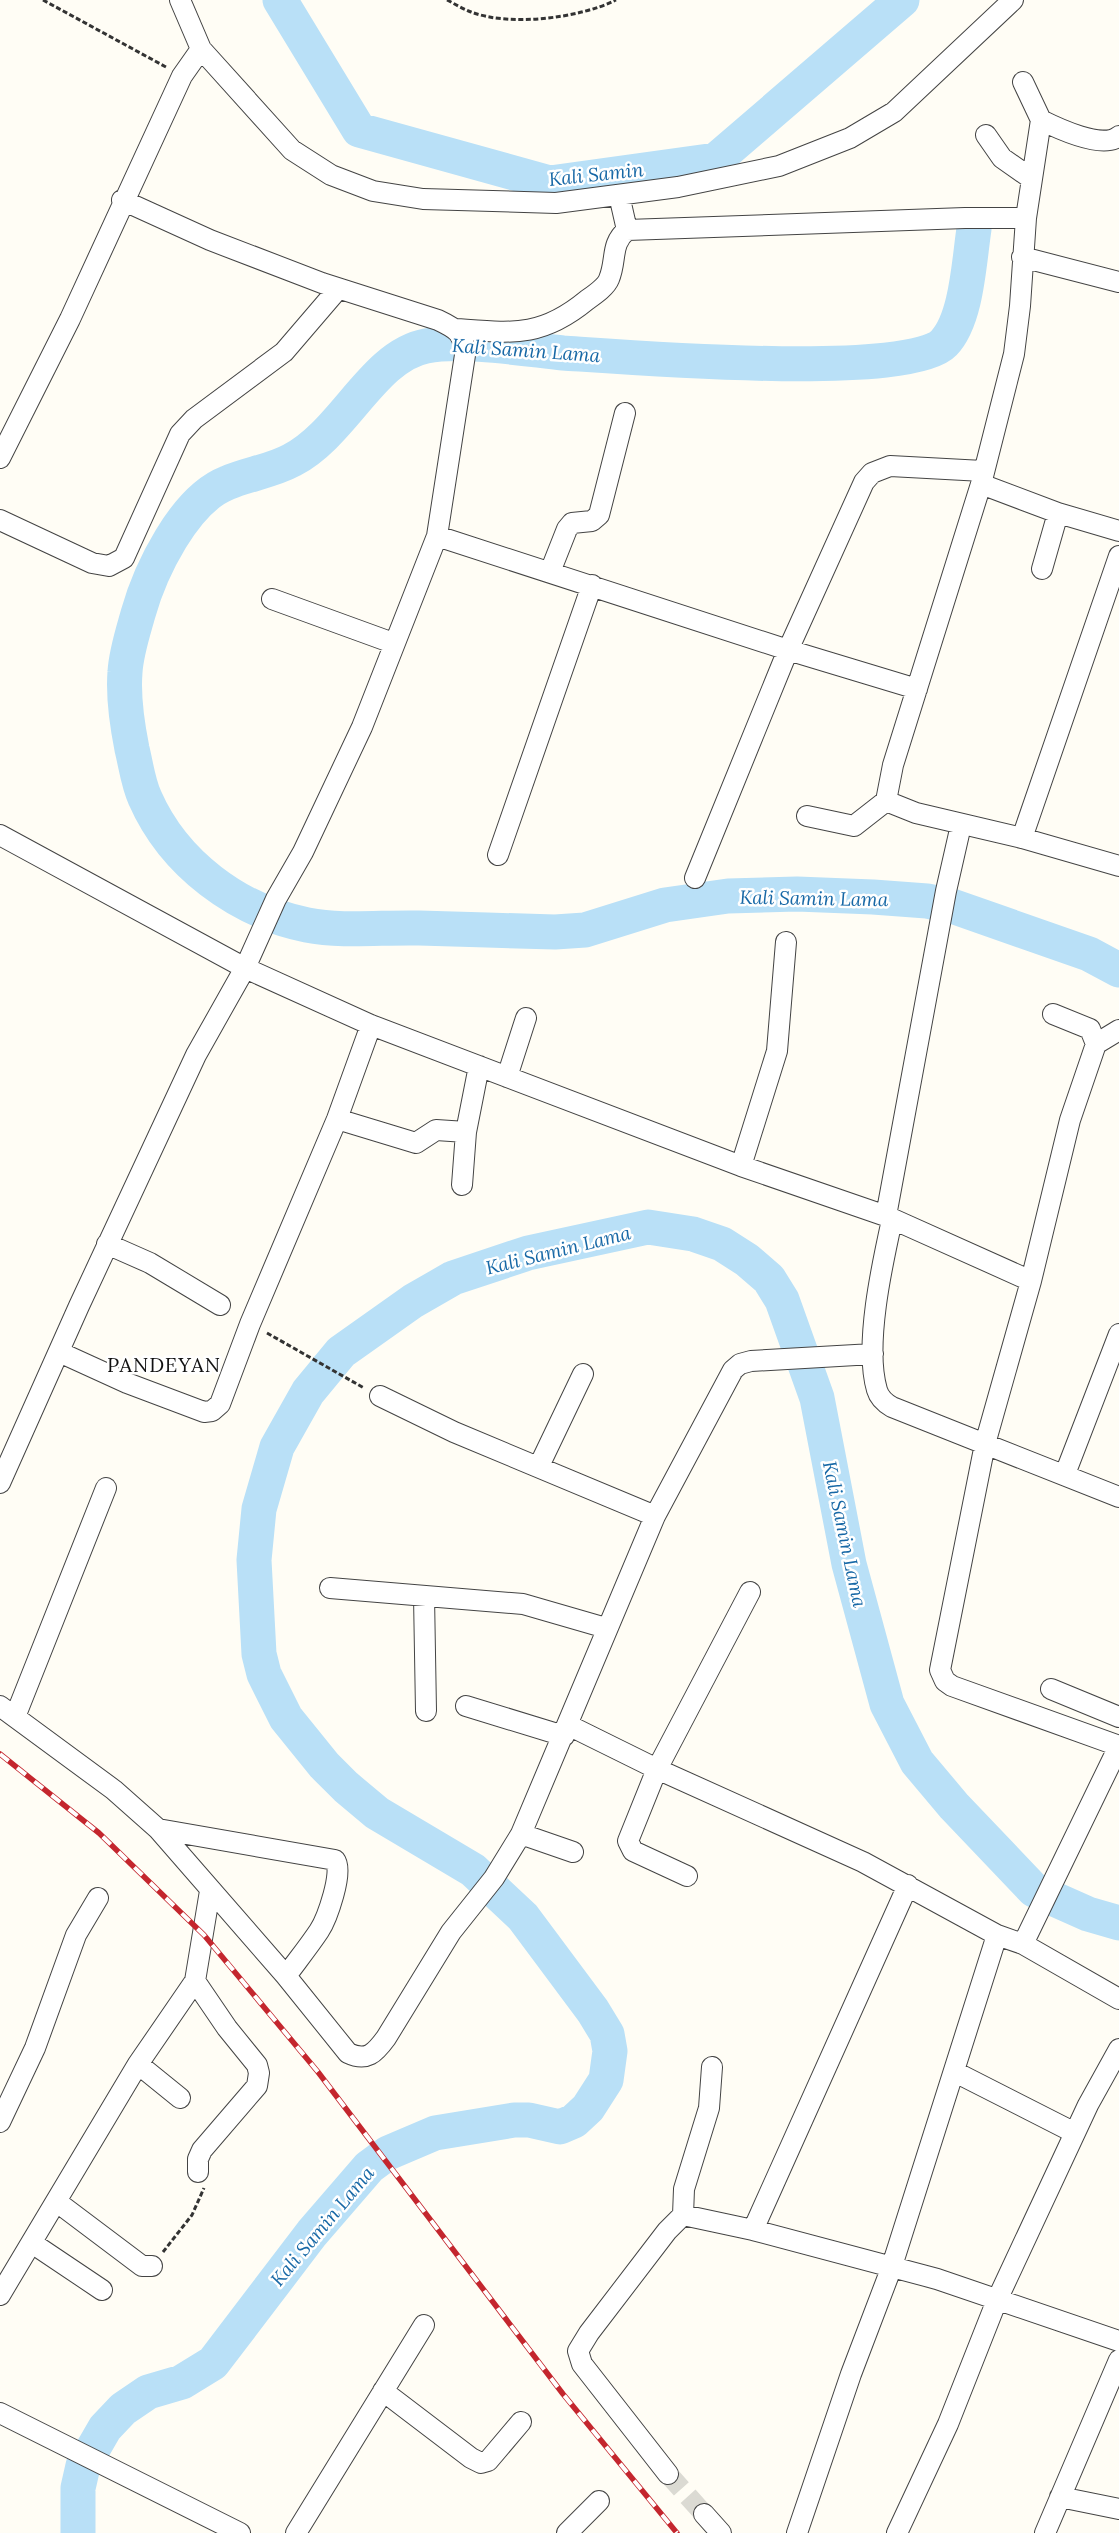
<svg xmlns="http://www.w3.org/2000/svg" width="1119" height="2533" viewBox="0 0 1119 2533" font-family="Lora,serif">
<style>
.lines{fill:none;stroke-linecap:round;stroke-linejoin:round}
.river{stroke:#b9e0f7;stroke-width:35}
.minor-tunnel{stroke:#dbdad3;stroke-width:20;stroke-dasharray:20 10;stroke-linecap:butt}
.minor-casing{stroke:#444;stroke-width:22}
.path{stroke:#333;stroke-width:3;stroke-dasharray:5 2.5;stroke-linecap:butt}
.minor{stroke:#fff;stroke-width:20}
.rail-casing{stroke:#c4262e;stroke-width:5.5}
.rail{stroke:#fff;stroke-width:4;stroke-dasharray:11;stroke-linecap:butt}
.labels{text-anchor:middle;stroke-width:5;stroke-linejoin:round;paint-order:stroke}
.water-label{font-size:19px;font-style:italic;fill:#1768a6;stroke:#fff}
.quarter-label{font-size:20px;letter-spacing:1px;fill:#111;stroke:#fff}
</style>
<rect width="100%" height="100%" fill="#fffdf5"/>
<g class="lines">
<path class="river" d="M280,0L359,130L550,183L716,160L902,0
M974,229C969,261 967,319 944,343C909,380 624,357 563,353C524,349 463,339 426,346C373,356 344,433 292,460C272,471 248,474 227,483C184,500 150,571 138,614C133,632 126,653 125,672C123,697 127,724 132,749C136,765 138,783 145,798C174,864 238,911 307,925C343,932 382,927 419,928C464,929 510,931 555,932L585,930L665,905L728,896L797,894L873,897L927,901L952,906L1089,954L1119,970
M78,2533V2488L83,2466L105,2428L123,2409L148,2392L182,2382L213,2363L312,2233L369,2167L388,2153L435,2133L514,2120H529L560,2127L574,2121L588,2108L606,2080L610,2051L607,2034L593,2011L523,1917L473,1870L377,1813L346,1787L324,1765L286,1718L264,1674L259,1654L254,1560L259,1509L277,1447L308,1392L341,1352L413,1301L453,1278L528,1253L648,1227L693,1234L722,1244L747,1260L769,1279L782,1300L817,1398L849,1564L887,1704L917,1762L954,1806L1034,1890L1088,1914L1119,1923"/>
<path class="minor-tunnel" d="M668,2474L704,2514"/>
<defs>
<path id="minor" d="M180,0L201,49L292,150L331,175L373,191L423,199L556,203L678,187L779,166L850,138L894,112L1013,0
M1023,82L1041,120C1057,128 1103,150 1119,136
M1041,120L1026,218L1020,306L1014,354L981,484L893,765L886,801L916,813L1022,838L1119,866
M986,135L1002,158L1032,179
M619,195L627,230
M1022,257L1119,282
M456,329C512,333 541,338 587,300C594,295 606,287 609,279C617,260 610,244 627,230L965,218H1026
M0,458L70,319L182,76L201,49
M981,484L1058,513
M0,520L92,563L109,566L124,558L180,434L194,419L284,352L338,289
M437,536L788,650L917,689
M1042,569L1058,513L1119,531
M550,572L567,529L572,523L592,521L599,515L625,413
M272,599L393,643
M807,816L854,826L886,801
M0,835L245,968L371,1025L741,1166L886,1216L1031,1281L985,1444L1119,1497
M1022,838L1119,556
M498,855L592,585
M695,878L788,650L864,482L872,473L890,466L983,471
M1096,1044L1119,1030
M507,1077L526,1018
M337,1119L416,1143L436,1130L466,1132L479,1066
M741,1166L777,1051L786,942
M462,1185L466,1132
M886,1216L946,891L961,825
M892,1220C882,1265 864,1346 877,1390C879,1397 885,1403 892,1407L985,1444L940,1670L945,1681L952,1686L1119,1746
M107,1244L150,1263L220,1305
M1031,1281L1070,1120L1096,1044L1090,1029L1053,1014
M59,1352L127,1383L204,1412L212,1411L220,1404L250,1324L337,1119L371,1025
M380,1396L454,1432L655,1516
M539,1466L583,1374
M1065,1474L1119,1334
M0,1483L79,1306L196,1055L245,968L276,899L303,852L362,727L437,536L465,355C464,333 457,329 438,320L322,283L210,240L122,200
M330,1588L523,1604L606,1628
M424,1596L426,1711
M1051,1689L1119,1717
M0,1706L114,1790L158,1829L286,1976L348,2053C367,2062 375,2053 386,2038L451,1932L494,1878L521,1834L655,1516L733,1370L740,1364L751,1361L873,1354
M466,1706L564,1736
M15,1717L106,1488
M568,1725L657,1769L863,1862L997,1935L1023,1944
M1119,1746L1023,1944L1119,1999
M158,1829L335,1860C344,1871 327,1919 319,1931C309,1946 297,1961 286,1976
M521,1834L573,1852
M687,1876L633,1851L628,1841L657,1769L750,1592
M195,1981L227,2028L257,2065L259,2073L257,2086L202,2150L198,2159V2172
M138,2064L180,2098
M955,2072L1075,2133
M0,2122L35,2048L76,1935L98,1898
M57,2202L142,2266H152
M683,2215L684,2189L709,2108L712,2067
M753,2230L908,1885
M32,2243L102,2290
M0,2295L138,2064L195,1981L210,1891
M383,2391L471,2458L481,2463L488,2461L521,2422
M0,2413L240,2533
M668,2474L582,2364L578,2351L589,2333L667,2231L683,2215L753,2230L937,2279L1119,2341
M1060,2497L1119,2509
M704,2514L721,2533
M296,2533L424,2325
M567,2533L599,2501
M797,2533L851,2374L891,2269L997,1935
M897,2533L948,2424L997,2300L1088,2105L1119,2049
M1045,2533L1119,2360"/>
</defs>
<use href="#minor" class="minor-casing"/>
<path class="path" d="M43,0L166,67
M447,0C455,4 463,9 471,12C510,27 580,18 616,0
M267,1333L364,1388
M163,2252L192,2215L204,2188"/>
<use href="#minor" class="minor"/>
<defs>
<path id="rail" d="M0,1754L99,1833L204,1935L318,2072L563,2394L677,2533"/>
</defs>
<use href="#rail" class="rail-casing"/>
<use href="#rail" class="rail"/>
</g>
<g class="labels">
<g class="water-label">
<text transform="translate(596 174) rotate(-6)" y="7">Kali Samin</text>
<text transform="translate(526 350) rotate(4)" y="7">Kali Samin Lama</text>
<text transform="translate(814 898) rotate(1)" y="7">Kali Samin Lama</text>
<text transform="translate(558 1250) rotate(-14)" y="7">Kali Samin Lama</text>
<text transform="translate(845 1534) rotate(78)" y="7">Kali Samin Lama</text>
<text transform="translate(322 2226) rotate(-50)" y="7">Kali Samin Lama</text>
</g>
<g class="quarter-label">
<text x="164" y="1372">PANDEYAN</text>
</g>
</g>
</svg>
